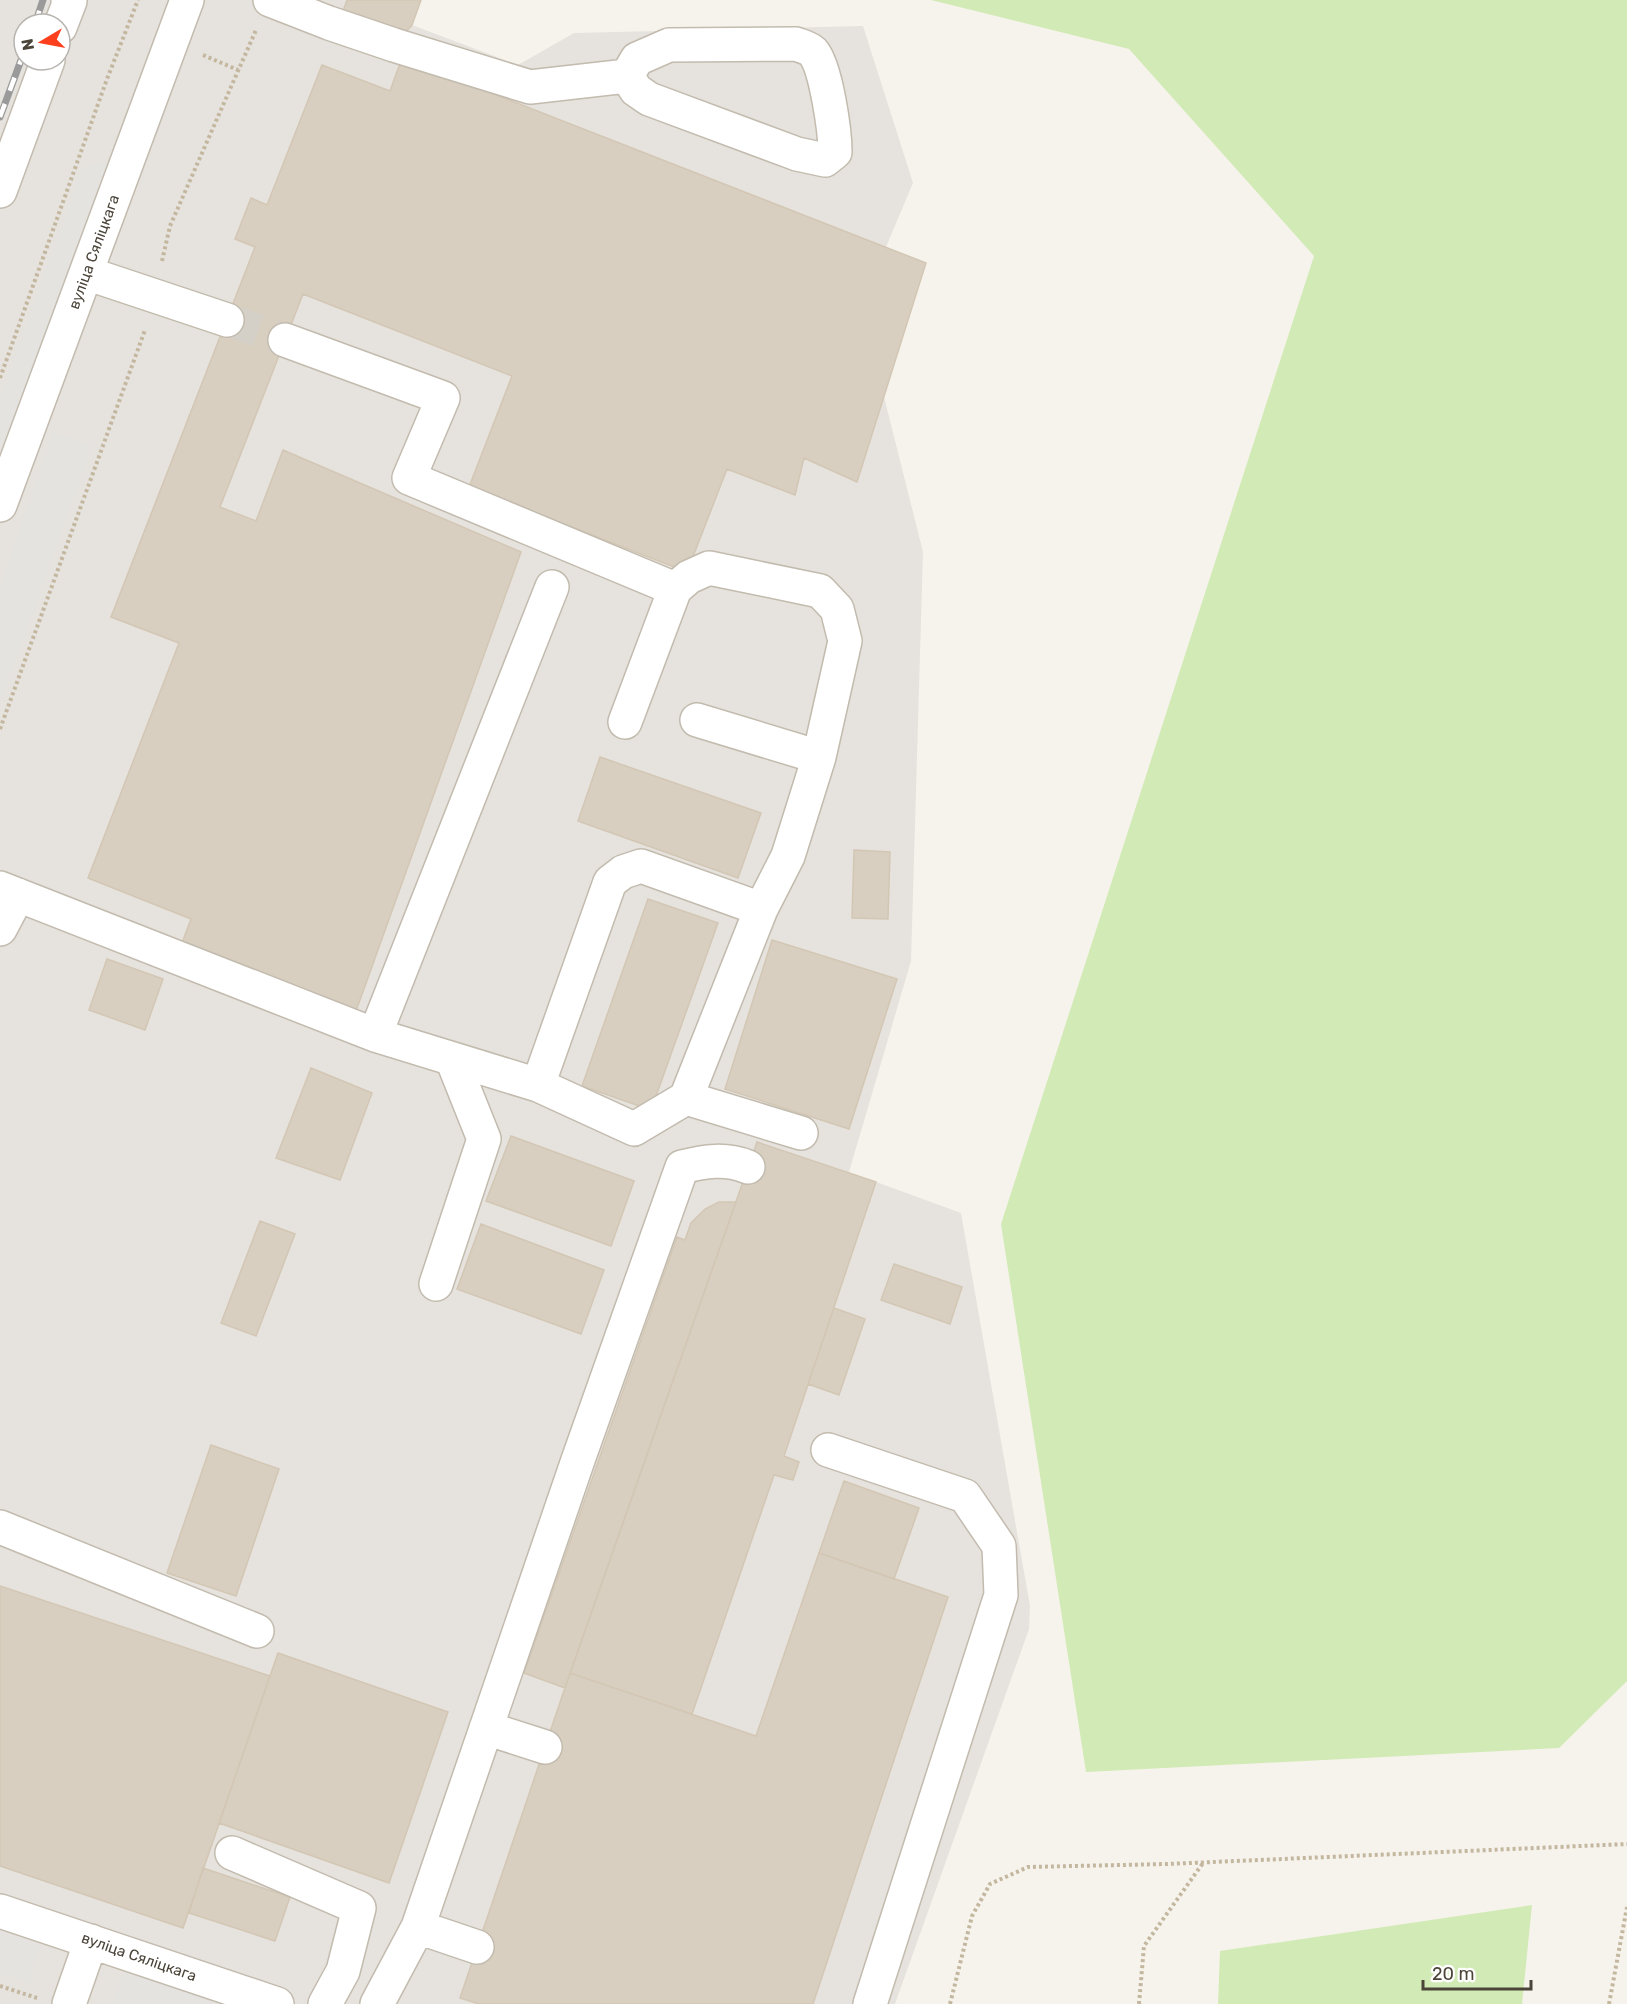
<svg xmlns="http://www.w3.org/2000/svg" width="1627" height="2004" viewBox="0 0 1627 2004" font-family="Rubik,sans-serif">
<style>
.industrial{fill:#e6e2dd;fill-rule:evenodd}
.green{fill:#d2eab5}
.parking{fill:#e5e3e0}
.building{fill:#d8cfc1;stroke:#d3c7b4;stroke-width:1.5}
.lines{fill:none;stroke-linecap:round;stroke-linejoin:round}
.minor-tunnel{stroke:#d4d0c8;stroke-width:33;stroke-dasharray:33 16;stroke-linecap:butt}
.minor-casing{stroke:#c2bbae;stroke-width:36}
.path{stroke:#c4b79f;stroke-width:4;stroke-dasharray:3 3;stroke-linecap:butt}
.minor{stroke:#fff;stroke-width:33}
.rail-casing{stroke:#9a9a9a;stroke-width:7}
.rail{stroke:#fff;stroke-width:4.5;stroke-dasharray:14;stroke-linecap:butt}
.labels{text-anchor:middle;stroke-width:6;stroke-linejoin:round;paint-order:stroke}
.street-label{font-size:15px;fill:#4b4439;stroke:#fff}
</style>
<rect width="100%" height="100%" fill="#f6f3ec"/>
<path class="industrial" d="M0,0H421L412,25L518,65L574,33L863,26L913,183L886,247L926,263L884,397L923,552L911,961L849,1172L961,1213L1030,1606L1029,1629L895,2004H0ZM24,24H60V60H24Z"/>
<path class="green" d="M931,0H1627V1681L1559,1748L1086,1772L1001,1224L1314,256L1129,49Z
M1532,1905L1522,2004H1218L1220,1951Z"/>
<path class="parking" d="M109,163L0,478V397L83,166Z
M53,432L93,445L0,704V586Z
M0,1931L40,1944L29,1982L0,1973Z
M125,1968L230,2004H112Z"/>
<path class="building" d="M347,0H421L412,25L402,36L342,14Z
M402,58L926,263L857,482L804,458L795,495L727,469L687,572L469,487L512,376L303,294L220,507L256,521L283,450L521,552L356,1011L182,943L191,919L88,878L179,643L111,617L255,247L235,239L251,198L267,205L322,65L390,91Z
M600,757L761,813L738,878L578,821Z
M854,850L890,852L888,919L852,918Z
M648,899L718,923L651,1110L582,1086Z
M772,940L897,979L849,1129L725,1089Z
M107,959L163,979L145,1030L89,1010Z
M311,1068L372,1093L340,1180L276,1158Z
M511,1136L634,1181L611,1246L486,1201Z
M757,1142L876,1182L784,1456L799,1462L793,1480L774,1475L692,1714L570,1673Z
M719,1202H736L565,1688L524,1673L677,1237L685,1240L691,1223L705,1209Z
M260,1221L295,1234L256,1336L221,1323Z
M481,1224L604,1270L581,1334L457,1289Z
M894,1264L962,1287L950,1324L881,1300Z
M834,1308L865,1319L839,1395L808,1384Z
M211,1445L279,1469L236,1596L167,1573Z
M844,1481L919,1508L894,1579L819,1553Z
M819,1553L948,1597L813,2004H479L460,1998L570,1673L756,1736Z
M0,1586L270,1676L183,1928L0,1866Z
M278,1653L448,1712L389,1883L219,1823Z
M203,1868L290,1897L275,1941L189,1913Z"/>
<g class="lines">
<path class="minor-tunnel" d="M227,320L285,340"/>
<defs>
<path id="minor" d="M270,0L329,23L394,45L530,87L627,76
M60,27L70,1L68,0
M796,44C801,46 809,48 813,52C826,67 835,131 835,152L825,160L797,154L649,99L636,90L627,76L637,59L669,45Z
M0,191L48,60
M86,273L227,320
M285,340L443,398L409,478L675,589
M0,505L187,0
M697,720L819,757
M0,888L375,1035L538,1085L634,1129L686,1098L761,909L788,856L819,757L845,641L837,609L820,591L709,568L689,577L675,589L625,722
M0,929L18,895
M375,1035L552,587
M538,1085L610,882L623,872L641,866L761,909
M686,1098L801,1133
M436,1284L484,1139L452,1059
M828,1450L965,1496L999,1546L1001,1595L870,2004
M0,1527L257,1631
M486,1728L545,1747
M232,1853L359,1908L343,1971L325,2004
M0,1911L277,2004
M418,1927L477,1947
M69,2004L91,1941
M377,2004L418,1927L578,1460L682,1167C705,1161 726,1158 748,1167"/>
</defs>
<use href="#minor" class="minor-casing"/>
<path class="path" d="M203,55L238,70
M162,261L170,226L256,30
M0,378L107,79L138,0
M0,729L145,330
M0,1986L37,1998
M950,2004L972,1916L990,1884L1028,1867L1167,1864L1627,1844
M1139,2004L1144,1946L1203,1863
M1609,2004L1627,1907"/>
<use href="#minor" class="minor"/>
<defs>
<path id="rail" d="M35,24L43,0
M0,117L24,52"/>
</defs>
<use href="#rail" class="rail-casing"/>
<use href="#rail" class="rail"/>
</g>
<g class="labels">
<g class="street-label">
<text transform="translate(94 252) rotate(-70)" y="5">вуліца Сяліцкага</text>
<text transform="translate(139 1957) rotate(19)" y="5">вуліца Сяліцкага</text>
</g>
</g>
<g transform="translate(42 42) rotate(260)"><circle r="28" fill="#ffffff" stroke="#b7b4b0" stroke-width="1.5"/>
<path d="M0-4.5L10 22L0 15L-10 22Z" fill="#fc3f1d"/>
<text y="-9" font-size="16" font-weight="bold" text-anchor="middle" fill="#4b4439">N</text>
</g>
<path d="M1423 1980v9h108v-9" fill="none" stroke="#4b4439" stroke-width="3"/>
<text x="1432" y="1980" font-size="18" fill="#4b4439" stroke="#ffffff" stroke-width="4.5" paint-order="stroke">20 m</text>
</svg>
